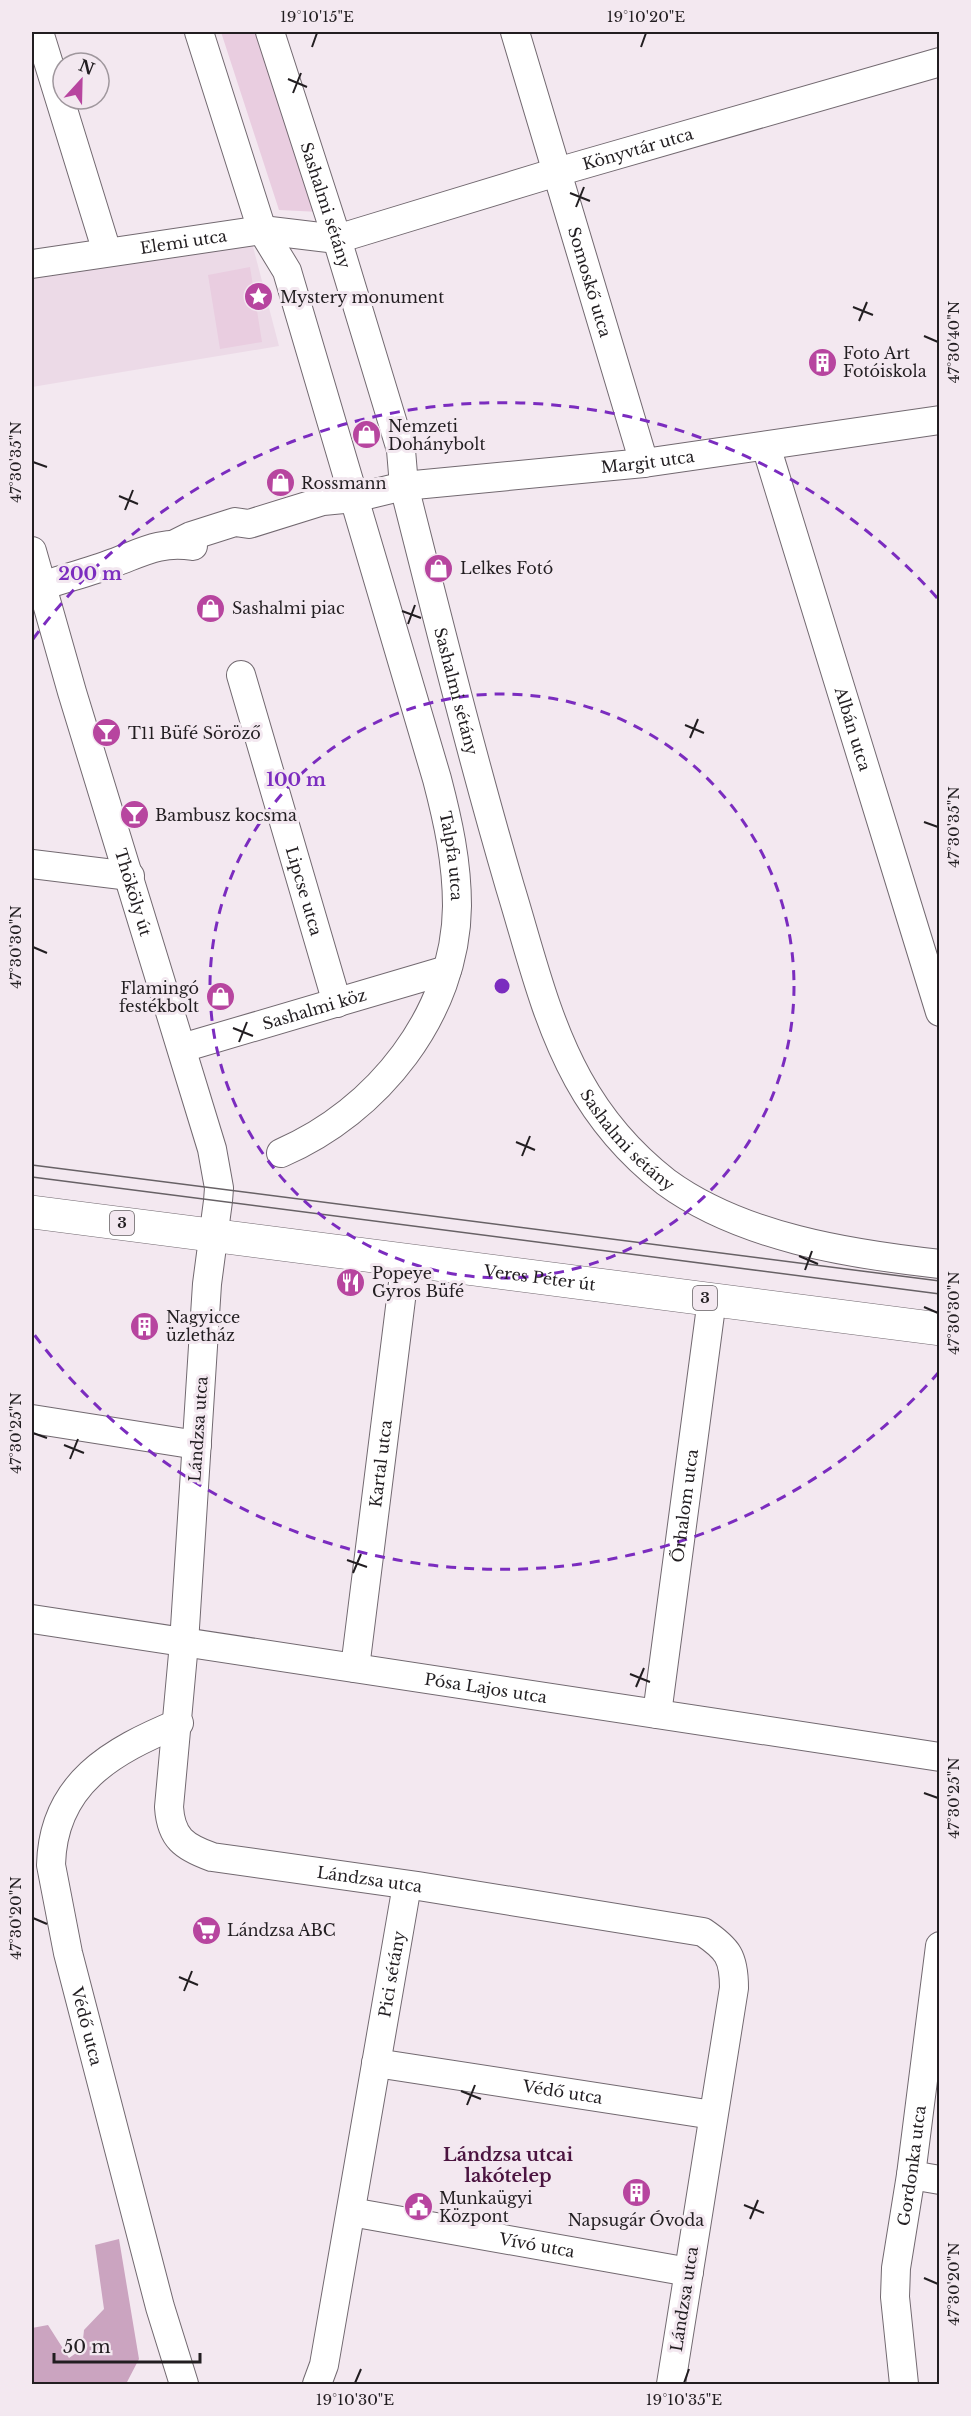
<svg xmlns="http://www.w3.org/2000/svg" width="971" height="2416" viewBox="0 0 971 2416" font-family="'Libre Baskerville',serif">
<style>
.built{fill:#ecdae7}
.green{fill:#e9cde0}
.forest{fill:#cba4c0}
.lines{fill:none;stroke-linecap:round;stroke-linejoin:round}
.minor-casing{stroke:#726970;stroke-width:30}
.major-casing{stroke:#726970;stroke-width:34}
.minor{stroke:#fff;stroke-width:28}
.major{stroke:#fff;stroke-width:33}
.tram{stroke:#676165;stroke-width:1.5}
.ticks{fill:none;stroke:#221e21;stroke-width:2}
.ring{fill:none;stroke:#7b2cbf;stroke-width:3;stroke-dasharray:10 8}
.labels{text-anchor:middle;stroke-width:6;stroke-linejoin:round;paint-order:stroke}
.shield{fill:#f3e8f0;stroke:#615b5f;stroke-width:1.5}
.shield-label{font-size:15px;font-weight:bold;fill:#221e21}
.street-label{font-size:16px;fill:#221e21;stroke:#f3e8f0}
.poi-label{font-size:16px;fill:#221e21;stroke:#f3e8f0;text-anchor:start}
.neighbourhood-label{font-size:18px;font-weight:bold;fill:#4b1440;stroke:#f3e8f0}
.centre{fill:#7b2cbf;stroke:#f3e8f0;stroke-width:3}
.ring-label{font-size:18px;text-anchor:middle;font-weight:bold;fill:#7b2cbf;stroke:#f3e8f0;stroke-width:6;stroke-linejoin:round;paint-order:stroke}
.neatline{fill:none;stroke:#221e21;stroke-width:2}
.ticks-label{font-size:15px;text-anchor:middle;fill:#221e21}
</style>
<rect width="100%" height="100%" fill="#f3e8f0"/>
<path class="built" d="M251,239L279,346L32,387V274Z"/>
<path class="green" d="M221,32H265L320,212L279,210Z
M250,267L262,342L220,349L208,275Z"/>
<path class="forest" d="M119,2239L139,2359L126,2384H32V2328L48,2325L69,2358L82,2349L84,2330L104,2309L95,2245Z"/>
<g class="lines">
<defs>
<g id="minor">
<path d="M39,32L107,252"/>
<path id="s1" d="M199,32L262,230L287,271L437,779C448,821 457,862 457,906C456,1014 377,1112 281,1153"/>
<path id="s2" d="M270,32L337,239L401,450L404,486C438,620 471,754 510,887C530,952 545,1019 578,1079C600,1119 630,1154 666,1182C741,1237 849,1254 940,1264"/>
<path id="s3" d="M515,32L644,463"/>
<path id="s4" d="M32,264L262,230L337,239L557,172L940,62"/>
<path id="s5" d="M766,446L940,1012"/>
<path id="s6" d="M175,544L191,536L235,522L249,524L323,501L354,498L404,486L644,463L940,420"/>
<path id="s7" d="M32,551L72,692L212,1149L219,1188L218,1201L207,1284L184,1643L169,1807C171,1838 184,1847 212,1857L418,1886L703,1932C728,1949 734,1957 734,1988L671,2384"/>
<path d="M32,584L42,586C65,578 90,572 113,563C143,552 160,541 193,546"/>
<path id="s8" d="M241,675L337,1003"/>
<path d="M32,864L130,876"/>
<path id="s9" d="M182,1048L447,970"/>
<path d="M32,1419L197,1445"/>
<path id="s10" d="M32,1619L940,1757"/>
<path id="s11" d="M355,1668L406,1259"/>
<path id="s12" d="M657,1714L712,1299"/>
<path id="s13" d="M179,1723C112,1751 53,1783 51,1865L68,1953L160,2307L184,2384"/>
<path id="s14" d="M376,2063L713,2115"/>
<path d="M911,2175L940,2180"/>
<path id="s15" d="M351,2212L689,2272"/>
<path id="s16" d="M317,2384L324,2365L407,1885"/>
<path id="s17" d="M904,2384L895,2297L896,2268L911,2175L940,1946"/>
</g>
<g id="major">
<path id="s18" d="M32,1212L940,1329"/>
</g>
</defs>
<use href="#minor" class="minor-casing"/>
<use href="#major" class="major-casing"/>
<use href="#minor" class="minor"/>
<use href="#major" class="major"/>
<path class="tram" d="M32,1165L940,1281
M32,1177L940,1294"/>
</g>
<path class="ticks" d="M312,47L317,33M641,47L646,33M288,79L307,87M293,93L301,73M570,193L590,201M576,207L584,187M853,307L873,315M859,321L867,302M924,336L938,342M33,462L47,467M119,496L138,504M125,510L133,490M402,611L421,618M408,624L415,605M685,725L704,733M690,738L698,719M924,822L938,827M33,947L47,953M233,1028L253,1036M239,1042L247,1022M516,1142L535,1150M522,1156L530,1136M799,1256L818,1264M805,1270L812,1251M924,1307L938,1313M33,1433L47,1438M64,1445L84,1453M70,1459L78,1439M347,1560L367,1567M353,1573L361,1554M630,1674L650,1682M636,1687L644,1668M924,1793L938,1798M33,1918L47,1924M179,1977L198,1985M184,1991L192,1971M461,2091L481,2099M467,2105L475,2085M744,2205L764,2213M750,2219L758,2200M924,2278L938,2284M355,2383L361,2369M684,2383L689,2369"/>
<g class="ring">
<circle cx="502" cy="986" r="292"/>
<path d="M939 1372A583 583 0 0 1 33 1333M33 639A583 583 0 0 1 939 600"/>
</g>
<defs>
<symbol id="sight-disc" viewBox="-11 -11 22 22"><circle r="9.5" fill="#b7459f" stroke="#f3e8f0"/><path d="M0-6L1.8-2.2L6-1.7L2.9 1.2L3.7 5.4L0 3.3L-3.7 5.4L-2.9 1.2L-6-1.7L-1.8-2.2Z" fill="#fff"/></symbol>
<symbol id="building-disc" viewBox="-11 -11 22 22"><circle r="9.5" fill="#b7459f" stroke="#f3e8f0"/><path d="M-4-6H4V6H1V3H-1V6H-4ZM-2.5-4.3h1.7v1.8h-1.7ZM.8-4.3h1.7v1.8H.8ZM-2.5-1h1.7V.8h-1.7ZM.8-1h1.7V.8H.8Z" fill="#fff"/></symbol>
<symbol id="shop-disc" viewBox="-11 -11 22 22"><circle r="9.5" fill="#b7459f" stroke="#f3e8f0"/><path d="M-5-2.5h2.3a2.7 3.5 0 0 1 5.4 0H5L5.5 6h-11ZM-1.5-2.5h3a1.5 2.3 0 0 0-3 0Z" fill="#fff"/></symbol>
<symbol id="bar-disc" viewBox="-11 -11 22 22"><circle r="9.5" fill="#b7459f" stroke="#f3e8f0"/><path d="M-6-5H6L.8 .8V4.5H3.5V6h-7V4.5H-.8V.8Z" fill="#fff"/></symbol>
<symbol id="restaurant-disc" viewBox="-11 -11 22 22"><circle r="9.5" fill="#b7459f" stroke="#f3e8f0"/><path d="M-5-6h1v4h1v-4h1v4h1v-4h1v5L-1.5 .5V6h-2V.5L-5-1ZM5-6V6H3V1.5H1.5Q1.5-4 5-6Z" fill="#fff"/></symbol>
<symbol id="supermarket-disc" viewBox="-11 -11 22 22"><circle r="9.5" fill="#b7459f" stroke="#f3e8f0"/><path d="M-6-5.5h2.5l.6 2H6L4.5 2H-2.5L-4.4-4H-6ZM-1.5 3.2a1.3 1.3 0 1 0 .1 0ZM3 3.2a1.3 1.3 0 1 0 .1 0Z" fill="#fff"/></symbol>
<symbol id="civic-disc" viewBox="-11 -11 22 22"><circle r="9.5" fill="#b7459f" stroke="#f3e8f0"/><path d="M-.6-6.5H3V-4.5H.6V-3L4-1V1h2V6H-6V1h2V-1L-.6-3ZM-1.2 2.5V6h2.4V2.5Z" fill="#fff"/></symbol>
</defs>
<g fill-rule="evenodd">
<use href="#sight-disc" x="242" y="280" width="33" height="33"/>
<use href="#building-disc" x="806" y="346" width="33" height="33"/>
<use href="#shop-disc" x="350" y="418" width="33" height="33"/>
<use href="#shop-disc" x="264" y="466" width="33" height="33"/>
<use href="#shop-disc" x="422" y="552" width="33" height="33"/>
<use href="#shop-disc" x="194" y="592" width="33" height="33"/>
<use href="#bar-disc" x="90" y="716" width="33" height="33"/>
<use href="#bar-disc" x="118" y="798" width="33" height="33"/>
<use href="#shop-disc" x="204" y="980" width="33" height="33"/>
<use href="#restaurant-disc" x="334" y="1266" width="33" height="33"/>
<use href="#building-disc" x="128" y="1310" width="33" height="33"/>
<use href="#supermarket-disc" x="190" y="1914" width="33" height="33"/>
<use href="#building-disc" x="620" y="2176" width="33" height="33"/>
<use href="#civic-disc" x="402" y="2190" width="33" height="33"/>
</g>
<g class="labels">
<g class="shield">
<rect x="110" y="1211" width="24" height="24" rx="4.5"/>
<rect x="693" y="1286" width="24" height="24" rx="4.5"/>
</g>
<g class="shield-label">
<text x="122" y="1228">3</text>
<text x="705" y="1303">3</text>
</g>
<g class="street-label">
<text dy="6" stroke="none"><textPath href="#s4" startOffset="622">Könyvtár utca</textPath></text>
<text dy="6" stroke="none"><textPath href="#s2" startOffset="182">Sashalmi sétány</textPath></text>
<text dy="6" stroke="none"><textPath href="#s4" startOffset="153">Elemi utca</textPath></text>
<text dy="6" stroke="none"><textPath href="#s3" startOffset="261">Somoskő utca</textPath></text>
<text dy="6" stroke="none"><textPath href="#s6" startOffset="483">Margit utca</textPath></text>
<text dy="6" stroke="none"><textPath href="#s2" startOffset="686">Sashalmi sétány</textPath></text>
<text dy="6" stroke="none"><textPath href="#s5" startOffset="296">Albán utca</textPath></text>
<text dy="6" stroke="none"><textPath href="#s1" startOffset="864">Talpfa utca</textPath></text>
<text dy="6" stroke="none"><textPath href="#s7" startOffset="356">Thököly út</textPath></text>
<text dy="6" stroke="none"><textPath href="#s8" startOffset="225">Lipcse utca</textPath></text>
<text dy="6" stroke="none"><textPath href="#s9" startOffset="138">Sashalmi köz</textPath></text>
<text dy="6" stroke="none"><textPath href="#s2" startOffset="1172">Sashalmi sétány</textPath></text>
<text dy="6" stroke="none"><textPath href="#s18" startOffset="512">Veres Péter út</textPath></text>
<text transform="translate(198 1429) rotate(-86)" y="6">Lándzsa utca</text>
<text dy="6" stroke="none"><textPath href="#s11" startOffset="206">Kartal utca</textPath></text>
<text dy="6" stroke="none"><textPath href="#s12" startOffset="210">Őrhalom utca</textPath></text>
<text dy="6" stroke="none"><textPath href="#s10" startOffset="459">Pósa Lajos utca</textPath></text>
<text dy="6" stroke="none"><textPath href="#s7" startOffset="1516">Lándzsa utca</textPath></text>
<text dy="6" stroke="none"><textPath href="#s16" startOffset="417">Pici sétány</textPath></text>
<text dy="6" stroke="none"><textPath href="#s13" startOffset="370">Védő utca</textPath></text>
<text dy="6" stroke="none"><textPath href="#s14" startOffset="189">Védő utca</textPath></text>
<text dy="6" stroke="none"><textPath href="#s17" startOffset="220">Gordonka utca</textPath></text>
<text dy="6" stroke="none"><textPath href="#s15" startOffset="189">Vívó utca</textPath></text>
<text transform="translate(684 2299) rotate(-81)" y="6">Lándzsa utca</text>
</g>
<g class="poi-label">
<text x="280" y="303">Mystery monument</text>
<text x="843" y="359">Foto Art<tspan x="843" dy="18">Fotóiskola</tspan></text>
<text x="388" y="432">Nemzeti<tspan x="388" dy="18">Dohánybolt</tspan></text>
<text x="301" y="489">Rossmann</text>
<text x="460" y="574">Lelkes Fotó</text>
<text x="232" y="614">Sashalmi piac</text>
<text x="128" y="739">T11 Büfé Söröző</text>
<text x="155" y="821">Bambusz kocsma</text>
<text x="199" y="994" text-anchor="end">Flamingó<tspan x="199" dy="18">festékbolt</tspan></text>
<text x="372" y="1279">Popeye<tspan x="372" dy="18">Gyros Büfé</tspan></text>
<text x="166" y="1323">Nagyicce<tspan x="166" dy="18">üzletház</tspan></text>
<text x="227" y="1936">Lándzsa ABC</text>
<text x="439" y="2204">Munkaügyi<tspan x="439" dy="18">Központ</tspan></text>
<text x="636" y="2226" text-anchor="middle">Napsugár Óvoda</text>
</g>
<g class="neighbourhood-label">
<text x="508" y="2161">Lándzsa utcai<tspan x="508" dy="21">lakótelep</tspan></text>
</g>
</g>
<circle cx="502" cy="986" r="9" class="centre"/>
<g class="ring-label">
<text x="90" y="580">200 m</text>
<text x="296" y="786">100 m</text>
</g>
<rect width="971" height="2416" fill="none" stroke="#f3e8f0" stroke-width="66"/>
<g transform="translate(81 81) rotate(22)"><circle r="28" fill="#f3e8f0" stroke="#9f979d" stroke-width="1.5"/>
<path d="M0-4.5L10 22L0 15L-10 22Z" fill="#b7459f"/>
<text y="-9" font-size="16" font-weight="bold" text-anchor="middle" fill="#221e21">N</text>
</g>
<path d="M54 2353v9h146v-9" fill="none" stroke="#221e21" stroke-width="3"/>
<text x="63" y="2353" font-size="18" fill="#221e21" stroke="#f3e8f0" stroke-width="4.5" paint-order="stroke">50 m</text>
<rect x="33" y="33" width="905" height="2350" class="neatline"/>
<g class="ticks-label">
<text x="317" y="22">19°10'15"E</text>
<text x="646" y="22">19°10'20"E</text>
<text transform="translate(954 342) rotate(-90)" y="5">47°30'40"N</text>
<text transform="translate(16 462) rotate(-90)" y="5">47°30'35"N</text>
<text transform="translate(954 827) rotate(-90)" y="5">47°30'35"N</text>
<text transform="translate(16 947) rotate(-90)" y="5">47°30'30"N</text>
<text transform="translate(954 1313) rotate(-90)" y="5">47°30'30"N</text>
<text transform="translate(16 1433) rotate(-90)" y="5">47°30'25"N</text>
<text transform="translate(954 1798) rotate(-90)" y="5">47°30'25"N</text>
<text transform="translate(16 1918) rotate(-90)" y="5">47°30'20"N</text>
<text transform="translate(954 2284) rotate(-90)" y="5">47°30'20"N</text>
<text x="355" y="2405">19°10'30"E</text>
<text x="684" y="2405">19°10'35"E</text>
</g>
</svg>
